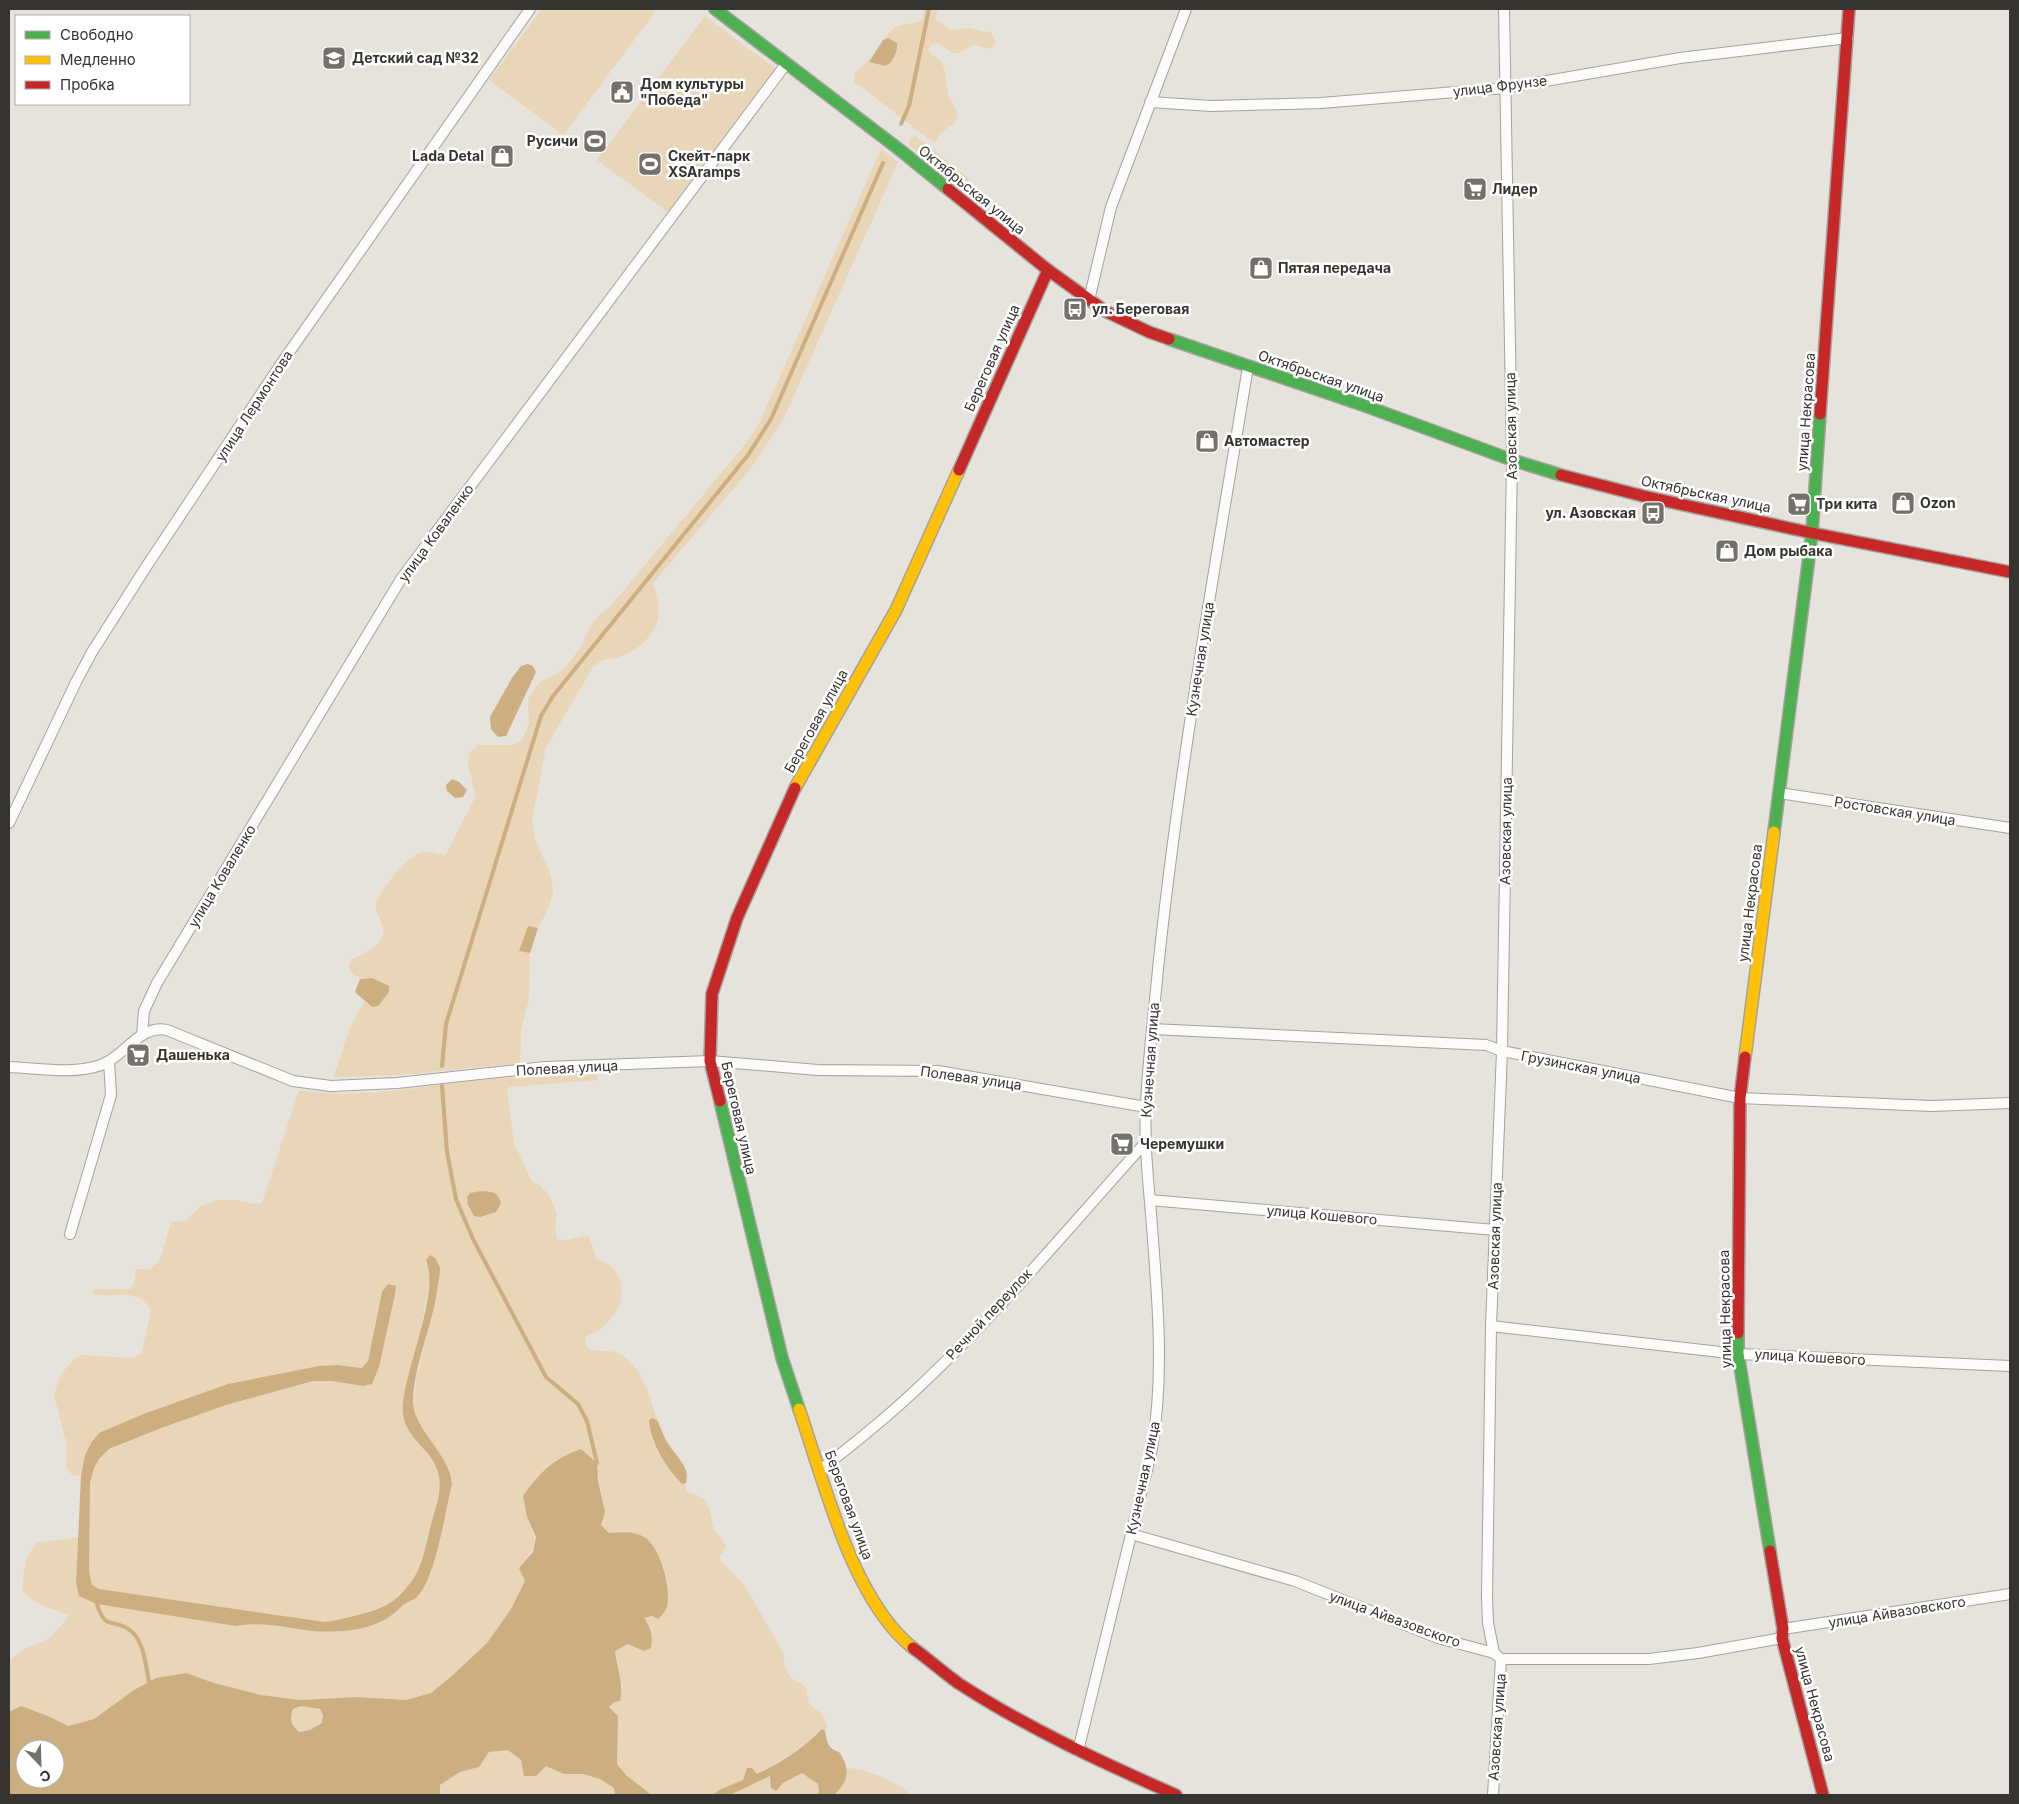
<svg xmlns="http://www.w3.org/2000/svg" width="2019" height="1804" viewBox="0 0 2019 1804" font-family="Inter,sans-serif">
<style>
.green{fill:#e9d5b8}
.water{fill:#ccae80;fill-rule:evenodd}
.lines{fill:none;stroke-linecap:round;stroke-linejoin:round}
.stream{stroke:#ccae80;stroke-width:4}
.street-casing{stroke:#a5a29e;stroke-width:12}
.fast-casing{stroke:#a5a29e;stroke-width:14}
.slow-casing{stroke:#a5a29e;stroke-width:14}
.jam-casing{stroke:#a5a29e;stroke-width:14}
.street{stroke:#fbfbfa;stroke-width:10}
.fast{stroke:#4caf50;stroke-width:11}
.slow{stroke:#ffc107;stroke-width:11}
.jam{stroke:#c62828;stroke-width:11}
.labels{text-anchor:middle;stroke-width:5;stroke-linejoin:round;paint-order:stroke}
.poi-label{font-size:14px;font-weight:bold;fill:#363430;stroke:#fff;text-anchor:start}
.street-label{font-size:14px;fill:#363430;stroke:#fff}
</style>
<rect width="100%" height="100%" fill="#e6e2dc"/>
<g class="green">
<polygon points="542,9 650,9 655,12 563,135 489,80"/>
<path d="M 924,9 L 938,9 L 935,21 L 942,23 L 950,30 L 970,28 L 981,31 L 991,32 L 996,42 L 993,47 L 987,49 L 975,45 L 970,46 L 959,53 L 952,53 L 938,43 L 931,45 L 928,50 C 931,55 938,57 942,63 C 947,74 946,87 949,98 C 952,105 961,112 956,120 C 951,129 942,127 935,143 C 907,124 882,101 854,82 L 855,73 L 870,59 L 869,61 C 875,65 883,67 889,64 L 888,38 L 883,40 C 901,17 901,30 923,20 Z"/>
<polygon points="705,16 777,70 669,213 597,160"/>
<polygon points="916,136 967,177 969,181 963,187 959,186 909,145 911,137"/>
<path d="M 881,149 L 898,162 L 783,420 L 751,468 L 664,570 L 653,584 C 655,593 659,602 659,611 C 659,631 639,650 621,656 C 607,662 608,655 593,667 L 546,747 L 532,821 L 535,839 L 551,876 L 553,892 L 549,907 L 538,928 L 528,926 L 519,951 L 530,953 L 529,998 L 521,1030 L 520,1063 L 400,1075 L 334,1077 L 349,1030 L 364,1002 L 372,1007 L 373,978 C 361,979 354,979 349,967 L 351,960 C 360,955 373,950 380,941 C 390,928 375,917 376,904 C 378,892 409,854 422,852 C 429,851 437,854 445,856 L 476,796 L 468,764 L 469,753 L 478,745 L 513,745 L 522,740 L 529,724 L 528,699 L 539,683 L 564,669 L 581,647 L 590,627 L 599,615 L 610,607 L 747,442 L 759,424 Z"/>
<path d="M 595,1074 L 598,1077 L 597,1080 L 509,1087 L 507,1089 L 514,1143 L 532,1182 L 540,1185 L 548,1194 L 554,1206 L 557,1215 L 555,1229 L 557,1239 L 562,1241 L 584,1236 L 589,1237 L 597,1260 C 622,1263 629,1297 613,1316 C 609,1321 602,1329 597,1332 C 593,1334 590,1334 586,1337 C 581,1357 609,1348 618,1353 C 642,1365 650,1397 657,1420 L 652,1418 C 645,1443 668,1465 682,1484 L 686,1483 L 686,1491 C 691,1495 696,1493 701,1497 C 712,1504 711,1520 714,1531 C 723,1539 731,1546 720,1555 L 720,1560 L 742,1583 L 750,1595 L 783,1652 L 785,1668 L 791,1678 L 799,1682 L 806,1688 L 809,1704 L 821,1713 L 827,1725 L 825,1731 L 822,1729 L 807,1744 L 757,1774 L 747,1768 L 743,1780 L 719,1790 L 713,1795 L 650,1795 L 648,1792 L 627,1776 L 617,1764 L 618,1716 L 609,1707 L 614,1702 L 623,1687 L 617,1666 L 615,1651 L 628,1644 L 644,1651 L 644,1618 L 652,1616 L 625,1531 L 609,1533 L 601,1525 C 607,1503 598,1486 597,1463 L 527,1517 C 538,1544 538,1546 519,1568 L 525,1581 L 511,1609 L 487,1643 L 454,1674 L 431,1693 L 406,1700 L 356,1697 L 300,1700 L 261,1695 L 214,1683 L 185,1673 L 156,1678 L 134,1690 L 94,1719 L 68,1726 L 48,1716 L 21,1706 L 9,1712 L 9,1661 L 23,1650 L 50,1638 L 69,1616 C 49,1605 36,1609 22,1589 L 26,1560 L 36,1543 L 78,1537 L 76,1583 L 236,1626 L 250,1623 L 311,1631 L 336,1632 L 360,1628 L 378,1624 L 395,1614 L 402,1605 L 417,1597 L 424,1587 L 435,1557 L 452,1484 L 447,1466 L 416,1418 L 413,1407 L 417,1375 L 435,1304 L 440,1267 L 426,1260 L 429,1268 L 430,1278 L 420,1334 L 404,1395 L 411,1435 L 421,1446 L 436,1467 L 439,1476 L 440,1486 L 437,1502 L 423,1553 L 417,1571 L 407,1587 L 391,1603 L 345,1620 L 325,1622 L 99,1589 L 92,1585 L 89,1572 L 90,1483 L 94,1468 L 99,1459 L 109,1450 L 164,1427 L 226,1405 L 313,1381 L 332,1381 L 363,1386 L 372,1384 L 382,1292 L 368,1361 L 362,1368 L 337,1365 L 319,1366 L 228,1384 L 146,1413 L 99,1434 L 91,1443 L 85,1455 L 81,1476 L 73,1475 L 66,1469 L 67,1445 L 54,1395 L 60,1376 L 72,1361 L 81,1355 L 134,1358 L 142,1352 L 151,1310 C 136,1284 114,1301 91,1293 L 96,1289 L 129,1289 L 134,1284 L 136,1269 L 150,1269 L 160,1260 L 171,1222 L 187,1220 L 201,1206 L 218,1200 L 235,1200 L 254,1204 L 262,1203 L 299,1090 C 357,1100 422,1086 481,1080 C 519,1076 556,1075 595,1074 Z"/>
<path d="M 301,1706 L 320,1709 L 323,1715 L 322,1723 L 310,1730 L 299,1732 C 291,1724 289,1720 293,1709 Z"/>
<polygon points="509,1750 521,1760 546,1766 564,1774 583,1774 601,1779 614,1788 615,1795 440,1795 440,1785 460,1772 479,1767 489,1752"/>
<path d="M 847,1768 C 868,1769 896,1781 911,1795 L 834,1795 L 847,1776 Z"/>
<polygon points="802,1773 818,1784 819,1791 817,1795 730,1795 770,1776 780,1788 783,1783"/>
</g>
<g class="water">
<path d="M 888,38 L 897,43 C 898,51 893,63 885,66 L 869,62 L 883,40 Z"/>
<polygon points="528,664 533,666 536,672 506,736 498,737 491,729 490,717 512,678 521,666"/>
<polygon points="452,779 459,782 467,790 463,797 455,798 447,791 446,785"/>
<polygon points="528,926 538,928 530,953 519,951"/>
<polygon points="372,978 389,986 389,992 378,1006 372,1007 355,992 360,979"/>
<path d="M 482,1191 C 493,1192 498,1192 501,1203 L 496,1212 L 480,1217 L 474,1216 L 468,1205 L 467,1197 L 470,1193 Z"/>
<path d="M 430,1255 L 435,1258 C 437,1261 439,1265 440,1268 C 440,1275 438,1284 437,1291 C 432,1327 415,1362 413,1399 C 411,1428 450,1453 452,1484 C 445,1512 436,1577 417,1597 C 413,1601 405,1602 401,1607 C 379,1631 342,1633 312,1631 C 286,1628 262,1621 236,1626 L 97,1604 L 79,1596 L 76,1583 L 81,1476 L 85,1455 L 91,1443 L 99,1433 L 146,1413 L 228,1384 L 319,1366 L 337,1365 L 362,1368 L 368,1361 L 382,1292 L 388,1284 L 396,1286 L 395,1294 L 379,1367 L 372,1384 L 363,1386 L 332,1381 L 313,1381 L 226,1405 L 164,1427 L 109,1449 L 99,1459 L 94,1468 L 90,1483 L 89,1572 L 92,1585 L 99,1589 L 325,1622 C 341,1620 378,1611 390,1603 C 400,1597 412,1582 417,1572 C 424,1557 427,1540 431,1524 C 435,1509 442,1492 439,1476 C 433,1446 400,1440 403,1404 C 406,1366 440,1293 426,1260 Z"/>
<path d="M 652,1418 L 657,1420 C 661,1428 664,1438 669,1445 C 676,1456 691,1468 686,1483 L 682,1484 C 665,1466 651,1444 649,1420 Z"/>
<path d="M 581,1449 L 597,1463 L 598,1480 L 605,1512 L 601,1525 L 609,1533 C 621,1532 634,1531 644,1537 C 660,1545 673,1593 666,1609 C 664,1613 661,1616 658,1619 L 652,1616 L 644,1618 C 651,1628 653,1636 651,1648 L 644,1651 L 628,1644 L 615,1651 C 617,1670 624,1682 620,1701 L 614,1702 L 609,1707 L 618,1716 L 617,1764 L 627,1776 L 648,1792 L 650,1795 L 615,1795 L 614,1788 L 600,1779 L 583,1774 L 564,1774 L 546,1766 L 536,1776 L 524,1776 L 521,1760 L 508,1750 L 489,1752 L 479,1767 L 460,1772 L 440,1785 L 440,1795 L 9,1795 L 9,1712 L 21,1706 L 48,1716 L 68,1726 L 94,1719 L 134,1690 L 156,1678 L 186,1673 L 214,1683 L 261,1695 L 300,1700 L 356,1697 L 406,1700 L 431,1693 L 454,1674 L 487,1643 L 511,1609 L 525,1581 L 519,1568 L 533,1552 L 536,1537 L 527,1517 L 523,1496 C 540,1472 553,1459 581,1449 ZM 301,1706 L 320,1709 L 323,1715 L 322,1723 L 310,1730 L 299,1732 C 291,1724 289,1720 293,1709 ZM 25,1749 L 55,1749 L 55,1779 L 25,1779 Z"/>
<path d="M 822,1729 L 825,1731 C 827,1742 828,1749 839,1752 C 851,1770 849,1780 834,1795 L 817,1795 L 819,1791 L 818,1784 L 802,1773 L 783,1783 L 776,1791 L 771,1788 L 770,1776 L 730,1795 L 713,1795 L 719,1790 L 743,1780 L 747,1768 L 752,1768 L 757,1774 C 781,1762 803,1749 822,1729 Z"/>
</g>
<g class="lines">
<g class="stream">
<polyline points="901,124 909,106 929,9"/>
<polyline points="442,1066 446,1024 541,716 553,696 748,455 771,419 883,163"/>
<polyline points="442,1086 447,1152 456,1199 473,1239 546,1377 578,1404 587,1421 597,1463"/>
<path d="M 97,1604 C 105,1632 114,1617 131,1631 C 144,1641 146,1667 149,1682"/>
</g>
<g class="street-casing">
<g id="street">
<polyline points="1150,102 1211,106 1321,103 1505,88 1680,58 1848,38"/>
<polyline points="1089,300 1111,207 1186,9"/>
<polyline points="1779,793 2010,828"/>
<polyline points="9,823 76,682 92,652 146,567 283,361 530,9"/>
<polyline points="1152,1029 1486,1045 1502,1051 1740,1098 1932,1106 2010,1103"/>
<polyline points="142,1035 144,1011 157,983 401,579 786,64"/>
<path d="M 9,1067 C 38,1068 73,1075 101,1065 C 125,1056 140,1024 167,1030 L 293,1081 L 331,1086 L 397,1083 L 545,1067 L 710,1061 L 818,1070 L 938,1071 L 1146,1107"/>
<polyline points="1150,1200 1495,1230"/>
<polyline points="70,1234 111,1095 109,1061"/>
<polyline points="1491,1326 1738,1354 2010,1366"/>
<path d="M 820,1470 C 855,1443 889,1416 921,1385 C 1001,1310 1072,1224 1145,1143"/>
<polyline points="1131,1534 1295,1581 1438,1638 1494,1653 1501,1659 1649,1659 1698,1653 1782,1638"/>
<polyline points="1783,1629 2010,1594"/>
<polyline points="1494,1653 1488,1623 1487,1597 1491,1326 1502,1051 1512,460 1504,9"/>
<path d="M 1078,1751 L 1152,1449 C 1165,1371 1157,1293 1151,1214 C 1148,1178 1144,1141 1146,1105 C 1148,1059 1154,1014 1158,969 C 1179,767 1215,567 1248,367"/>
<polyline points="1493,1795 1501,1659"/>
</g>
</g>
<g class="fast-casing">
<g id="fast">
<polyline points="715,9 900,150 948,189"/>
<polyline points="1169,339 1360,404 1512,460 1561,475"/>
<polyline points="1774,832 1812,533 1820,414"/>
<polyline points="720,1101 782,1358 799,1409"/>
<polyline points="1738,1333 1738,1354 1770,1551"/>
</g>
</g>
<g class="slow-casing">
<g id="slow">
<polyline points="795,788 896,610 959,470"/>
<polyline points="1745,1057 1774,832"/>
<path d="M 799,1409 C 824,1481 852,1600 913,1648"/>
</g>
</g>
<g class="jam-casing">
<g id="jam">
<polyline points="948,189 1048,270 1105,311 1149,332 1169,339"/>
<polyline points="1820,414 1849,9"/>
<polyline points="959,470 1048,270"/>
<polyline points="1561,475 1643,496 1812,533 2010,572"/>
<polyline points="720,1101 710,1061 712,994 737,918 795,788"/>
<polyline points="1738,1333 1740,1098 1745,1057"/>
<polyline points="1770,1551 1783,1629 1782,1638 1823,1795"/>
<path d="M 913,1648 C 928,1659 943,1672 958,1683 C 1027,1728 1101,1762 1176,1795"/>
</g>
</g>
<use href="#street" class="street"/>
<use href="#fast" class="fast"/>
<use href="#slow" class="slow"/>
<use href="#jam" class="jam"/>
</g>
<defs>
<g id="school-square" transform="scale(1.25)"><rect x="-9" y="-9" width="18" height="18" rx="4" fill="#74716c" stroke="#fff"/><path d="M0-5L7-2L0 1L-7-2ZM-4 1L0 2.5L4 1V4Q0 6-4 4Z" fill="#fff"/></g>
<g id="civic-square" transform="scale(1.25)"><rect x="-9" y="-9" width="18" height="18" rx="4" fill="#74716c" stroke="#fff"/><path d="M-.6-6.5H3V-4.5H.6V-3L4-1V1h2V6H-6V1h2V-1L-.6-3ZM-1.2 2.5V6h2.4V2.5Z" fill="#fff"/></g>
<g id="stadium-square" transform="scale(1.25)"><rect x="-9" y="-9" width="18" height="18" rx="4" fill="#74716c" stroke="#fff"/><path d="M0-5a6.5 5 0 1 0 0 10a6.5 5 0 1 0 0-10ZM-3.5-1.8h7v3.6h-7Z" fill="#fff"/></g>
<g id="shop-square" transform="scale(1.25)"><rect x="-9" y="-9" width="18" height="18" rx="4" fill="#74716c" stroke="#fff"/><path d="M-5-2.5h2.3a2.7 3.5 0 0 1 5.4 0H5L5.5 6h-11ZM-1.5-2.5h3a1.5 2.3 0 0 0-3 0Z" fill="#fff"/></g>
<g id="supermarket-square" transform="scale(1.25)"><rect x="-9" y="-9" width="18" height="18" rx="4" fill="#74716c" stroke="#fff"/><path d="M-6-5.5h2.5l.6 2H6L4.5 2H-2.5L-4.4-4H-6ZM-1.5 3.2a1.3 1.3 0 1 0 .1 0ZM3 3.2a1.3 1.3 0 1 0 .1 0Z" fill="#fff"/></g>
<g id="bus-square" transform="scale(1.25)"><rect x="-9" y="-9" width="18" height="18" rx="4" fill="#74716c" stroke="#fff"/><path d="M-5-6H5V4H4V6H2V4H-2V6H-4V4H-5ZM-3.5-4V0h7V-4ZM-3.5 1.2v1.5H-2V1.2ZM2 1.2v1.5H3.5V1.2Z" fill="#fff"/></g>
</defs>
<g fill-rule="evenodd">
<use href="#school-square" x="334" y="58"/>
<use href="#civic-square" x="622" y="92"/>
<use href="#stadium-square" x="595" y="141"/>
<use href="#shop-square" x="502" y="156"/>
<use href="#stadium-square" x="650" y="164"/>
<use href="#supermarket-square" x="1475" y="189"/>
<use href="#shop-square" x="1261" y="268"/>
<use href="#bus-square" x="1075" y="309"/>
<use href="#shop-square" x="1207" y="441"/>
<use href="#shop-square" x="1903" y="503"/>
<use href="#supermarket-square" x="1799" y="504"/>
<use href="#bus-square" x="1653" y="513"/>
<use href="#shop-square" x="1727" y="551"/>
<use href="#supermarket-square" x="138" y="1055"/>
<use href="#supermarket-square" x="1122" y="1144"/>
</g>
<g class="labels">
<g class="poi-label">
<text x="352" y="63">Детский сад №32</text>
<text x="640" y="89">Дом культуры<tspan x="640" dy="16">"Победа"</tspan></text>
<text x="578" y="146" text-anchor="end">Русичи</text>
<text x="484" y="161" text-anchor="end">Lada Detal</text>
<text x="668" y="161">Скейт-парк<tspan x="668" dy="16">XSAramps</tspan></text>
<text x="1492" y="194">Лидер</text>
<text x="1278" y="273">Пятая передача</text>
<text x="1092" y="314">ул. Береговая</text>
<text x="1224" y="446">Автомастер</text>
<text x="1920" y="508">Ozon</text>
<text x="1816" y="509">Три кита</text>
<text x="1636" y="518" text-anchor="end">ул. Азовская</text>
<text x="1744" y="556">Дом рыбака</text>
<text x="156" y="1060">Дашенька</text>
<text x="1140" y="1149">Черемушки</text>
</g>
<g class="street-label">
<text transform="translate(1500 86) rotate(-7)" y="5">улица Фрунзе</text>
<text transform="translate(972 190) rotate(39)" y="5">Октябрьская улица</text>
<text transform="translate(992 358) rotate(-66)" y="5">Береговая улица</text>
<text transform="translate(1321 376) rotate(19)" y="5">Октябрьская улица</text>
<text transform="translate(254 406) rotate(-57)" y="5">улица Лермонтова</text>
<text transform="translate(1806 412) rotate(-86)" y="5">улица Некрасова</text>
<text transform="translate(1511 426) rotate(-91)" y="5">Азовская улица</text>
<text transform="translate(1706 494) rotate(12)" y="5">Октябрьская улица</text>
<text transform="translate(436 533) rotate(-54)" y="5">улица Коваленко</text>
<text transform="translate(1200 659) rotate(-81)" y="5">Кузнечная улица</text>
<text transform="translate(816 721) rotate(-61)" y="5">Береговая улица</text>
<text transform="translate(1895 811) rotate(9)" y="5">Ростовская улица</text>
<text transform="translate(1506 831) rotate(-89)" y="5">Азовская улица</text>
<text transform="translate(222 876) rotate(-59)" y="5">улица Коваленко</text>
<text transform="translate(1750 903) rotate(-83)" y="5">улица Некрасова</text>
<text transform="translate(1150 1060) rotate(-86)" y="5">Кузнечная улица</text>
<text transform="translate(1581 1067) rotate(11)" y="5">Грузинская улица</text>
<text transform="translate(567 1068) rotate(-3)" y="5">Полевая улица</text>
<text transform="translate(971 1078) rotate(8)" y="5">Полевая улица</text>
<text transform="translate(739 1118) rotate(77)" y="5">Береговая улица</text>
<text transform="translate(1322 1215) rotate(5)" y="5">улица Кошевого</text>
<text transform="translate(1495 1236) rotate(-88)" y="5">Азовская улица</text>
<text transform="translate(1725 1309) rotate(-91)" y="5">улица Некрасова</text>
<text transform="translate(989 1314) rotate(-47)" y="5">Речной переулок</text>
<text transform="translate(1810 1357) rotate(3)" y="5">улица Кошевого</text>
<text transform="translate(1143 1478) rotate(-78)" y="5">Кузнечная улица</text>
<text transform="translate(849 1505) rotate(70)" y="5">Береговая улица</text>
<text transform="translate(1897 1612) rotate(-9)" y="5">улица Айвазовского</text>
<text transform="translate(1395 1619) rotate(20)" y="5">улица Айвазовского</text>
<text transform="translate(1815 1704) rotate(75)" y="5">улица Некрасова</text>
<text transform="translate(1497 1727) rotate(-86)" y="5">Азовская улица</text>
</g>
</g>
<rect width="2019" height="1804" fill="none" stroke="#363430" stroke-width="20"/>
<rect x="15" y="15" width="175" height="90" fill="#ffffff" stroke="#afaeac"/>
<rect x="25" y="31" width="25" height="8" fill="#4caf50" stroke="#afaeac"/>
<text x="60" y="40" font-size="15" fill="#363430">Свободно</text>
<rect x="25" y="56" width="25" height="8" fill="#ffc107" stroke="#afaeac"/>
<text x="60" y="65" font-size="15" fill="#363430">Медленно</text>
<rect x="25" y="81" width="25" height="8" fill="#c62828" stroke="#afaeac"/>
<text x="60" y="90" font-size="15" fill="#363430">Пробка</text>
<g transform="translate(40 1764) rotate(157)"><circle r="24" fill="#ffffff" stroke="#afaeac"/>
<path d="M0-4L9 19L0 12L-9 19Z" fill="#74716c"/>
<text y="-8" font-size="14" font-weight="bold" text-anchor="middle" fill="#363430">С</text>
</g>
</svg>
